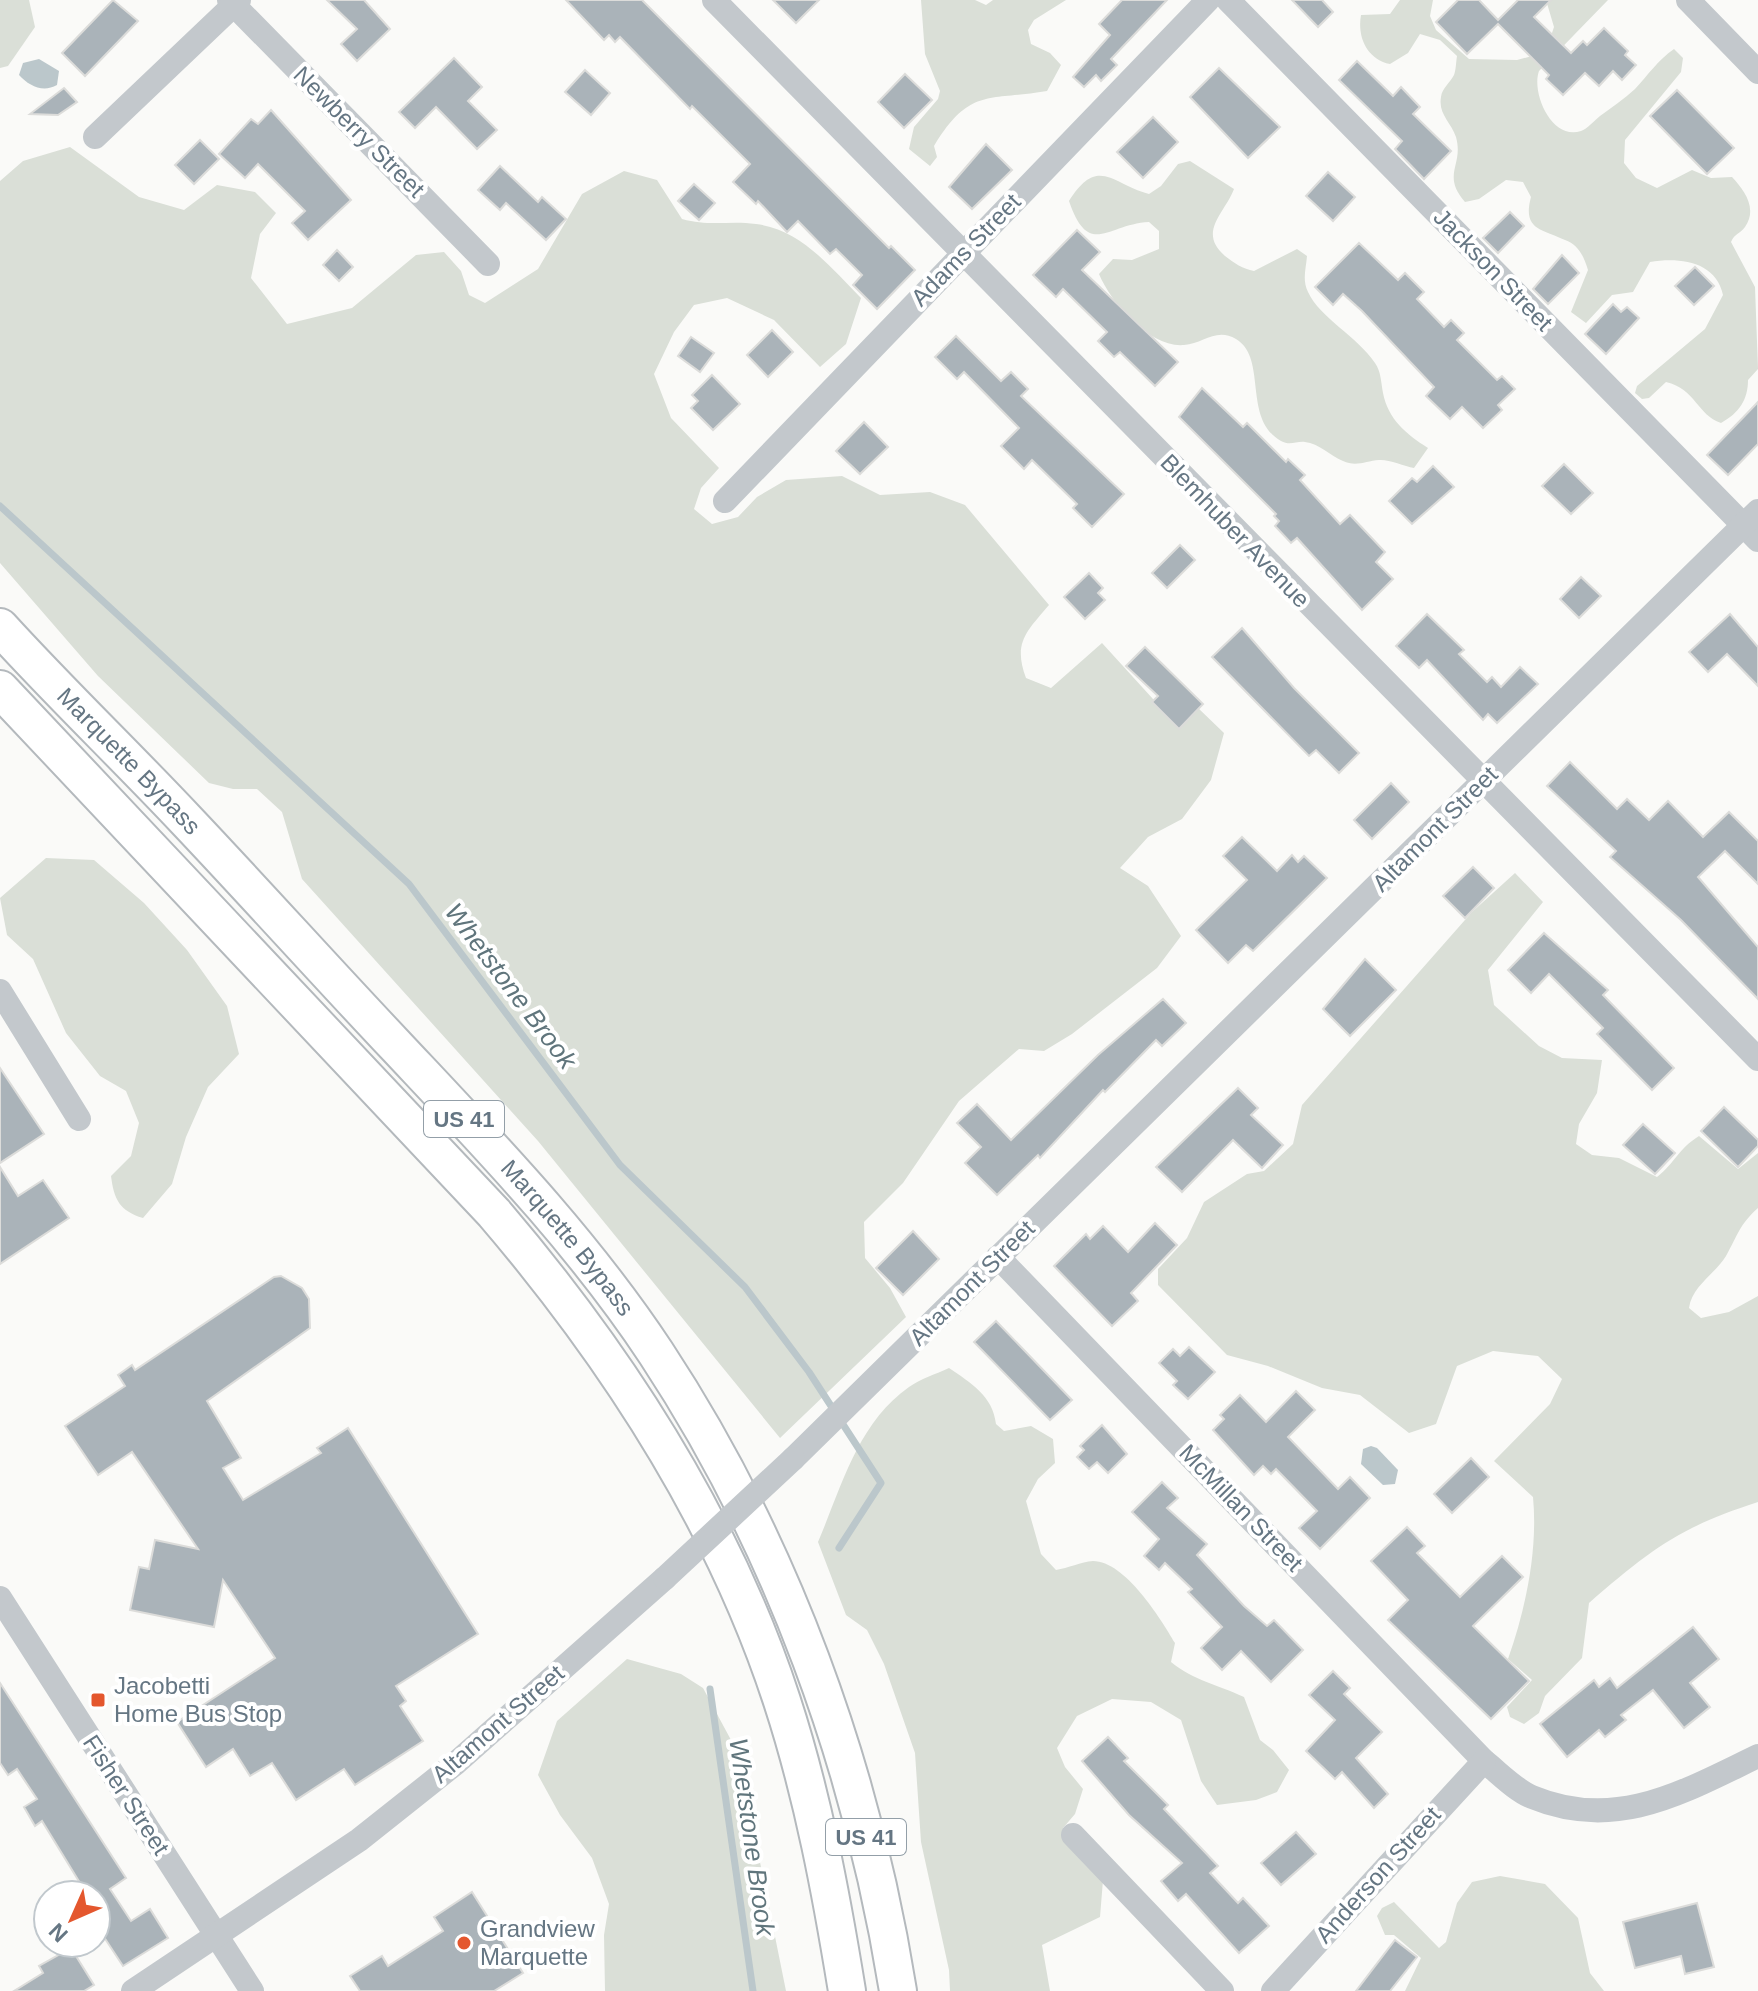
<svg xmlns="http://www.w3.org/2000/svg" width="1758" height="1991" viewBox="0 0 1758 1991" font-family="Helvetica,sans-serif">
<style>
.green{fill:#dadfd7}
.water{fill:#bbc7cb}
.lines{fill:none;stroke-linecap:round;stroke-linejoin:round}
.stream{stroke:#bbc7cb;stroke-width:7}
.building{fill:#aab3b9;stroke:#dcdcda;stroke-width:2}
.highway-casing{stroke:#b4b9bd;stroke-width:40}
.minor{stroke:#c3c8cc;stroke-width:24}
.highway{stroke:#fff;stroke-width:36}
.minor-bridge{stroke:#c3c8cc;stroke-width:24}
.poi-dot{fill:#e4572e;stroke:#fff;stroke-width:3}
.labels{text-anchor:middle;stroke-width:8;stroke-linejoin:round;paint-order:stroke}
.shield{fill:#fff;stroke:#939fa8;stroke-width:2}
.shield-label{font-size:22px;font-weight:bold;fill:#657683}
.street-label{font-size:24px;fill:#657683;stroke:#fff}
.poi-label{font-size:24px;fill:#657683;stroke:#fff;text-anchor:start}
.water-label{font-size:26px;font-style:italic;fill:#60757c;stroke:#fff}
</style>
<rect width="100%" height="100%" fill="#fafaf8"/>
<g class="green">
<polygon points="0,0 29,0 35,27 8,66 0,68"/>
<path d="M 921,0 L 975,0 L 986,5 L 993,0 L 1066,0 L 1034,20 L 1028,30 L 1031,44 L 1050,53 L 1061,65 L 1047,91 C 988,101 970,87 934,146 L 937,157 L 930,166 L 909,149 L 914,127 L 938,99 L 940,91 L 925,54 Z"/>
<path d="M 1400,0 L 1433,0 L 1430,16 L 1436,30 L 1469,59 L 1517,60 L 1532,56 L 1551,36 L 1554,27 L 1546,0 L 1608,0 L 1539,71 C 1531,93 1552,141 1581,131 C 1587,129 1595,120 1600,116 C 1612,107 1624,99 1635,89 C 1648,75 1658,60 1674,49 L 1683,58 L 1681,72 L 1625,140 L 1624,163 L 1636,178 L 1657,188 L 1692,170 L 1711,178 L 1732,177 C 1744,190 1758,208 1745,227 C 1740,234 1735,233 1731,242 L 1755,287 L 1758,369 L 1748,380 C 1748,400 1739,413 1721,423 C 1697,415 1696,389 1666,382 L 1649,398 L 1642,399 L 1635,393 L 1637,386 L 1705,329 L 1723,295 C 1716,261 1679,257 1650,262 L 1633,292 L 1612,295 L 1586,323 L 1571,312 L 1588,270 C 1584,257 1579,245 1565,240 C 1542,229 1522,230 1531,197 L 1523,182 L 1506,180 L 1479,199 L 1465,202 C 1441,174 1464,166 1456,137 C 1451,122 1438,114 1441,97 C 1442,88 1450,83 1454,75 C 1456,70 1456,62 1457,56 L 1440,40 L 1420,34 L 1408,53 L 1390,64 C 1367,59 1357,37 1361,15 L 1390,14 Z"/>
<path d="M 70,147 L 139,197 L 184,210 L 217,185 L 255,192 L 276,213 L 260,234 L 251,278 L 287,324 L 352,308 L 416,255 L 444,252 L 461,271 L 469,295 L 485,303 L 538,269 L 582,194 L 624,171 L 657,180 L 682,219 C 712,227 729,220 756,224 C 801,229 831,268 861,298 L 846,344 L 820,367 L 774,320 L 727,298 L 694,305 L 674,332 L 654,374 L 671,418 L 719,468 L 701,488 L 694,509 L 712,524 L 738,517 L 757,497 L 786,480 L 842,476 L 880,495 L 930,492 L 965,505 L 1049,605 C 1026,632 1013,643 1026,678 L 1051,688 L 1102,643 L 1163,710 L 1197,707 L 1224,733 L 1211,780 L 1182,819 L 1148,837 L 1120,868 L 1148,886 L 1181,936 L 1157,968 L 1072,1034 L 1044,1051 L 1019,1049 L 959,1101 L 903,1183 L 864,1222 L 865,1258 L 890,1288 L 906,1317 L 780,1438 L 538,1141 L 302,879 L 282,812 L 257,789 L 233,789 L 209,783 L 98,676 L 0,563 L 0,181 L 23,161 Z"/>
<path d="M 1190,161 L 1234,189 C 1225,213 1197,232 1225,256 C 1234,263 1243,269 1254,271 L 1297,249 L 1307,256 C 1306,269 1302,280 1308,292 C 1320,318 1357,336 1375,363 C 1381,371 1381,383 1383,393 C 1388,419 1406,434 1428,448 L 1414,468 C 1404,466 1388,459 1379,460 C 1366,461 1356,467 1343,461 C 1330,456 1319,443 1305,442 C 1296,441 1290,446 1281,441 C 1242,419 1268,358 1236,339 C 1216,327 1203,344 1184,345 C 1150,348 1111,303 1099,274 L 1113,259 L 1132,260 L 1159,249 L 1159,231 L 1149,222 C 1107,224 1089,259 1069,201 C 1098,155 1112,184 1149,194 L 1161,186 L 1178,164 Z"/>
<path d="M 46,858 L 94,860 L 144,903 L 187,950 L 227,1006 L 239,1054 L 208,1087 L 186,1137 L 172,1184 L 143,1218 C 120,1211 114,1200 111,1176 L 131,1156 L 139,1123 L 126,1091 L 100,1076 L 66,1033 L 33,959 L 7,935 L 0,898 Z"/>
<path d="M 1515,873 L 1543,902 L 1488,970 L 1494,1005 L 1539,1046 L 1562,1058 L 1602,1060 L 1597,1093 L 1579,1124 L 1576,1144 L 1592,1155 L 1619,1158 L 1657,1177 C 1676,1162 1678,1149 1699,1136 L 1738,1169 L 1758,1153 L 1758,1208 C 1739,1225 1738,1235 1726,1256 C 1715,1274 1692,1286 1689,1308 L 1701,1318 L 1729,1312 L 1758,1296 L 1758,1502 C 1680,1527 1650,1550 1589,1603 L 1582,1658 L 1545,1696 L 1539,1713 L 1524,1724 L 1510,1717 L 1507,1707 L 1532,1680 L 1508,1659 C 1526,1608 1538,1550 1533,1497 L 1494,1461 L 1550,1404 L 1562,1379 L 1538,1356 L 1493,1351 L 1457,1366 L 1436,1424 L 1409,1433 L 1360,1395 L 1322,1388 L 1268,1366 L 1227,1355 L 1158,1285 L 1158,1269 L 1187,1238 L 1204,1202 L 1247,1174 L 1264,1171 L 1293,1144 L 1302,1105 L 1472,912 Z"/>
<path d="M 949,1368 C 971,1383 993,1396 996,1424 L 1004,1431 L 1031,1426 L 1053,1439 L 1055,1463 L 1038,1479 L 1026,1501 L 1041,1554 L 1056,1570 C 1068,1568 1081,1562 1093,1561 C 1125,1561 1161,1619 1175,1643 L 1171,1662 C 1195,1681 1216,1684 1244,1697 L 1260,1740 L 1273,1750 L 1289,1770 L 1277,1792 L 1256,1800 L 1217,1805 L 1201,1781 L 1181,1720 L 1151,1702 L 1112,1699 L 1077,1716 L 1057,1748 L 1065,1767 L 1083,1789 L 1075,1814 L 1063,1828 L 1103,1880 L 1100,1917 L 1042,1945 L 1050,1991 L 950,1991 L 949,1970 L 921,1842 L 915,1753 L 884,1664 L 867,1630 L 846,1615 L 818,1542 C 842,1486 857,1424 909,1387 C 920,1379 936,1374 949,1368 Z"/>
<polygon points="627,1659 681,1674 703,1688 738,1753 786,1991 605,1991 604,1935 609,1904 592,1858 560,1815 538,1775 557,1721"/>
<polygon points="1500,1876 1545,1884 1578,1918 1590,1973 1604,1991 1405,1991 1421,1958 1394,1935 1385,1935 1377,1916 1382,1908 1394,1902 1439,1948 1446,1942 1457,1903 1472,1882"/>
</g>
<g class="water">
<path d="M 39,59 L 59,71 L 57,85 C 43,93 29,86 19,75 L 23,63 Z"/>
<polygon points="1371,1446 1377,1448 1398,1470 1395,1484 1383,1485 1361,1464 1363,1449"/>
</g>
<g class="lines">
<g class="stream">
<polyline points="0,506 409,884 620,1165 745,1287 809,1372 881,1483 839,1548"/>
<polyline points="710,1689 753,1991"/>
</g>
</g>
<g class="building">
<polygon points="113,0 138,21 85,76 62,53"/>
<polygon points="327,0 364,0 390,29 357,61 341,44 357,29"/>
<polygon points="566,0 642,0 889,248 891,246 915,270 877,309 853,285 862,275 836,249 830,254 798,221 787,232 758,201 756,204 733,182 750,164 692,106 690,109 620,37 615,42 609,35 604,40"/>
<polygon points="773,0 819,0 796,23"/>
<polygon points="1122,0 1167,0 1111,59 1117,65 1101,81 1096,75 1084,87 1073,77 1110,35 1099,24"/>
<polygon points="1292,0 1322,0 1333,12 1318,27"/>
<polygon points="1458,0 1479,0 1498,20 1518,0 1551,0 1534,17 1571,53 1583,41 1587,45 1604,28 1628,51 1625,55 1636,65 1622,80 1613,71 1599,86 1585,73 1563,95 1546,79 1549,75 1498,24 1467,54 1436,22"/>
<polygon points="454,58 482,87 468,101 497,130 477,149 436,107 415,128 399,112"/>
<polygon points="1357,61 1393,96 1401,87 1420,107 1413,114 1451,151 1424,179 1395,149 1402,141 1339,80"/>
<polygon points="1219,68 1280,127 1248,158 1190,97"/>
<polygon points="585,70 610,93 591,115 565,92"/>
<polygon points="905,74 932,100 904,128 878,102"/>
<polygon points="64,88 77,102 58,115 30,114"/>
<polygon points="1677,90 1734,148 1707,174 1650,116"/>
<polygon points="271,110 351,200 308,240 292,223 305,211 258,164 245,178 219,154 251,119 258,124"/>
<polygon points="1153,117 1178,142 1143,178 1117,152"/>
<polygon points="200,140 219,159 194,184 175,165"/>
<polygon points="986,144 1012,170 972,209 949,187"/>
<polygon points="500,166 538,202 542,197 566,219 546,240 506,203 500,210 478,190"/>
<polygon points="1328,172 1355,197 1333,221 1306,196"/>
<polygon points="694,184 715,203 699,220 678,201"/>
<polygon points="1510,212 1524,226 1498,253 1483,238"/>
<polygon points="1077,230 1100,252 1082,270 1178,362 1155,386 1120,352 1114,357 1098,341 1107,332 1063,289 1056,297 1033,275"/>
<polygon points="1359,243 1398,280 1405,273 1424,292 1417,299 1444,327 1451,320 1464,333 1457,340 1497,380 1502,376 1515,389 1498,405 1502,410 1483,428 1462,407 1450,419 1426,396 1434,387 1362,311 1343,294 1333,305 1315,287"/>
<polygon points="337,250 353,267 339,281 323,265"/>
<polygon points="1562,255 1579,273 1548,304 1533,289"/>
<polygon points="1695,267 1714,286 1694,305 1675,286"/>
<polygon points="1613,304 1621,312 1627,307 1639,318 1606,354 1585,334"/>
<polygon points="772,330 793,352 768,377 747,355"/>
<polygon points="956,336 1001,381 1011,372 1028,389 1021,396 1124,494 1092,527 1073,508 1077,504 1032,460 1024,469 1001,446 1019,428 964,372 957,379 935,357"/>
<polygon points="691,337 714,353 700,372 678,356"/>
<polygon points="712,375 740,404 713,430 691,408 698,401 692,395"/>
<polygon points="1202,388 1243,427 1247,423 1286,462 1288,459 1305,475 1300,480 1340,524 1350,515 1385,552 1376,562 1393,579 1362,610 1297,538 1291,543 1275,526 1279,521 1274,516 1276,514 1179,417"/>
<polygon points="1758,402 1758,444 1728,475 1707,455"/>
<polygon points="864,422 888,447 860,474 836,451"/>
<polygon points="1564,464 1593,493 1571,514 1542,486"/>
<polygon points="1433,466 1454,487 1412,524 1389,501 1412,478 1417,482"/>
<polygon points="1180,545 1195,560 1167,588 1152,573"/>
<polygon points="1089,573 1103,588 1098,593 1105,600 1085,619 1064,597"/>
<polygon points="1581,577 1601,596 1579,618 1560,599"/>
<polygon points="1427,614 1464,650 1459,654 1487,682 1492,677 1501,687 1520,667 1538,684 1497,723 1488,714 1483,720 1427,660 1419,668 1396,646"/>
<polygon points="1730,614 1758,647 1758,686 1727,654 1708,672 1689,652"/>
<polygon points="1242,628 1294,688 1359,753 1339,773 1316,750 1309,756 1212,657"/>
<polygon points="1145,647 1203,704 1179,729 1152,702 1158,696 1126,666"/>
<polygon points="1570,762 1617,809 1627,799 1649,820 1668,801 1703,837 1729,812 1758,841 1758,884 1725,851 1698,877 1758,947 1758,999 1681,920 1610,857 1616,851 1547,786"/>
<polygon points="1391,783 1409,802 1372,839 1354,820"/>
<polygon points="1242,837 1277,871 1292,855 1298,862 1304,856 1327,878 1253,951 1246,945 1228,963 1196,930 1247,880 1223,856"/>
<polygon points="1473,867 1494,888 1465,918 1443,896"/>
<polygon points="1544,933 1608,990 1603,995 1674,1068 1652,1090 1597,1034 1603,1028 1549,974 1531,993 1508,970"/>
<polygon points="1365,959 1396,990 1350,1036 1323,1009"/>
<polygon points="1163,999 1186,1023 1162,1046 1156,1040 1105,1092 1103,1090 1040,1158 1038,1155 997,1195 965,1163 981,1147 957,1123 977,1104 1011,1140 1098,1055"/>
<polygon points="0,1068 44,1134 0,1163"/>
<polygon points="1238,1088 1258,1108 1251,1115 1283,1145 1262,1168 1233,1140 1182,1192 1156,1167"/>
<polygon points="1724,1107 1758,1140 1758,1146 1738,1167 1701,1131"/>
<polygon points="1643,1124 1675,1153 1655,1174 1623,1145"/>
<polygon points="0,1167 18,1196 43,1180 69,1218 0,1264"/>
<polygon points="1155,1223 1177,1245 1131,1293 1138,1301 1112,1326 1054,1266 1086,1234 1090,1239 1103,1226 1128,1252"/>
<polygon points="913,1231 939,1259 903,1295 876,1268"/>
<polygon points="281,1276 302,1288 309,1299 310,1328 207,1401 241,1458 223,1468 243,1500 321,1453 317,1448 348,1428 478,1634 396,1686 406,1701 400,1706 423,1741 355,1785 344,1769 296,1800 272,1763 250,1776 233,1749 206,1767 177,1722 275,1658 223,1580 214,1627 130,1610 139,1567 149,1569 155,1540 198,1549 132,1452 98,1475 65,1426 125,1386 118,1375 132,1365 135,1370 274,1277"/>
<polygon points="996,1321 1072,1400 1050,1420 974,1342"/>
<polygon points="1189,1347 1215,1372 1188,1399 1173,1385 1177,1381 1159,1363 1173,1349 1180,1356"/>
<polygon points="1296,1391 1315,1410 1288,1437 1338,1489 1350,1477 1370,1498 1320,1549 1299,1528 1317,1511 1276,1469 1271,1474 1263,1466 1254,1475 1213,1430 1224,1419 1220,1415 1240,1395 1266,1422"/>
<polygon points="1102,1425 1127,1454 1108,1473 1097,1462 1089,1469 1077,1457 1084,1450 1080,1446"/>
<polygon points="1471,1458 1489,1477 1452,1513 1434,1494"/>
<polygon points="1162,1482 1178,1498 1167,1508 1207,1544 1197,1555 1244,1606 1267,1626 1274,1620 1303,1650 1271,1682 1241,1651 1222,1670 1201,1648 1222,1627 1188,1592 1192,1589 1165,1563 1159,1570 1144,1556 1159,1539 1132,1512"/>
<polygon points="1407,1527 1425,1546 1417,1553 1460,1597 1502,1556 1523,1577 1473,1626 1529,1681 1491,1719 1388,1620 1408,1600 1371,1561"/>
<polygon points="1693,1627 1719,1659 1690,1683 1710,1707 1684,1728 1653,1690 1621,1715 1626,1720 1605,1737 1599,1730 1567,1757 1540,1724 1594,1680 1599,1687 1610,1678 1617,1688"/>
<polygon points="1333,1671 1350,1688 1344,1694 1382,1732 1356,1758 1388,1794 1374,1808 1342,1772 1335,1779 1306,1751 1335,1720 1309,1695"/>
<polygon points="0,1683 126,1878 110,1889 131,1921 150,1909 168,1938 123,1966 96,1925 96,1895 63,1895 80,1883 42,1821 35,1826 24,1807 37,1799 17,1769 8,1775 0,1763"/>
<polygon points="1108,1737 1128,1758 1124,1761 1168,1805 1164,1809 1218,1866 1210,1873 1238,1903 1243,1898 1269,1926 1239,1953 1186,1894 1178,1901 1161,1881 1182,1863 1129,1815 1082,1761"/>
<polygon points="1296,1832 1316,1854 1281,1885 1261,1863"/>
<polygon points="472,1892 523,1973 494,1991 360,1991 350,1976 382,1956 388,1966 443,1931 434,1917"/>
<polygon points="1697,1903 1714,1967 1685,1974 1681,1956 1635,1968 1623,1922"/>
<polygon points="1395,1940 1417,1957 1390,1991 1356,1991"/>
<polygon points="71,1948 94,1985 84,1991 14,1991 43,1973 39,1966"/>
</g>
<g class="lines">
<g class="highway-casing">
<g id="highway">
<path id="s1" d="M 0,627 C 60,693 125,755 186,820 C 257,895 326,972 397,1047 C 489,1145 582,1241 656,1353 C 782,1544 862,1766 898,1991"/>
<path d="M 0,689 L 494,1213 C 617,1357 723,1520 782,1701 C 813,1796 831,1893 847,1991"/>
</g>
</g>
<g class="minor">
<polyline points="229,0 488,264"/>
<polyline points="714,0 1758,1059"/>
<polyline points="1228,0 1758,540"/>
<polyline points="1688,0 1758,72"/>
<polyline points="95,137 239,0"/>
<polyline points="725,501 1208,0"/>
<polyline points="0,991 79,1119"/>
<path d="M 998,1257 L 1484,1761 C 1498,1772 1515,1790 1532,1797 C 1616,1832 1683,1792 1758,1756"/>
<polyline points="793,1459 1758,511"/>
<polyline points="0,1598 252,1991"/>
<polyline points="1073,1835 1222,1991"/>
<polyline points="133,1991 359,1840 456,1763 665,1578"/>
<polyline points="1273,1991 1484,1761"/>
</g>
<use href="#highway" class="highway"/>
<polyline class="minor-bridge" points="665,1578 793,1459"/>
</g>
<g class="poi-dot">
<rect x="90" y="1692" width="16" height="16" rx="4"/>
<circle cx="464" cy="1943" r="8"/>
</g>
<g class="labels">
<g class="shield">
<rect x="424" y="1101" width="80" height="36" rx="6"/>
<rect x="826" y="1819" width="80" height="36" rx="6"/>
</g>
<g class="shield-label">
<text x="464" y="1127">US 41</text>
<text x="866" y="1845">US 41</text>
</g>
<g class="street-label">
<text transform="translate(359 132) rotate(45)" y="8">Newberry Street</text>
<text transform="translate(966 250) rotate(-46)" y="8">Adams Street</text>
<text transform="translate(1493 270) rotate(46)" y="8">Jackson Street</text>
<text transform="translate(1235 531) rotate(46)" y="8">Blemhuber Avenue</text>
<text dy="8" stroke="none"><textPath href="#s1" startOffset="186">Marquette Bypass</textPath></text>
<text transform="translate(1435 829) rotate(-45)" y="8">Altamont Street</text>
<text dy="8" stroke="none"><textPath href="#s1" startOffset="834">Marquette Bypass</textPath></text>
<text transform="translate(972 1283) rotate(-45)" y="8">Altamont Street</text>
<text transform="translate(1241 1508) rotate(46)" y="8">McMillan Street</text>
<text transform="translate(498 1724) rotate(-41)" y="8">Altamont Street</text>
<text transform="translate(126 1795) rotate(57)" y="8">Fisher Street</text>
<text transform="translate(1378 1875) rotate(-48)" y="8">Anderson Street</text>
</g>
<g class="poi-label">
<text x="114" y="1694">Jacobetti<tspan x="114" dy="28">Home Bus Stop</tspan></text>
<text x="480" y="1937">Grandview<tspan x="480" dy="28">Marquette</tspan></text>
</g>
<g class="water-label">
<text transform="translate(511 986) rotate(53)" y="9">Whetstone Brook</text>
<text transform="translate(752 1837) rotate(82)" y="9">Whetstone Brook</text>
</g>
</g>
<g transform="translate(72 1919) rotate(225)"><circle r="38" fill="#ffffff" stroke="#c1c8cd" stroke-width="2"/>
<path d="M0-6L14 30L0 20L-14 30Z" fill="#e4572e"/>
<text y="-12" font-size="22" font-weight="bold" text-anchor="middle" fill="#657683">N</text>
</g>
</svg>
